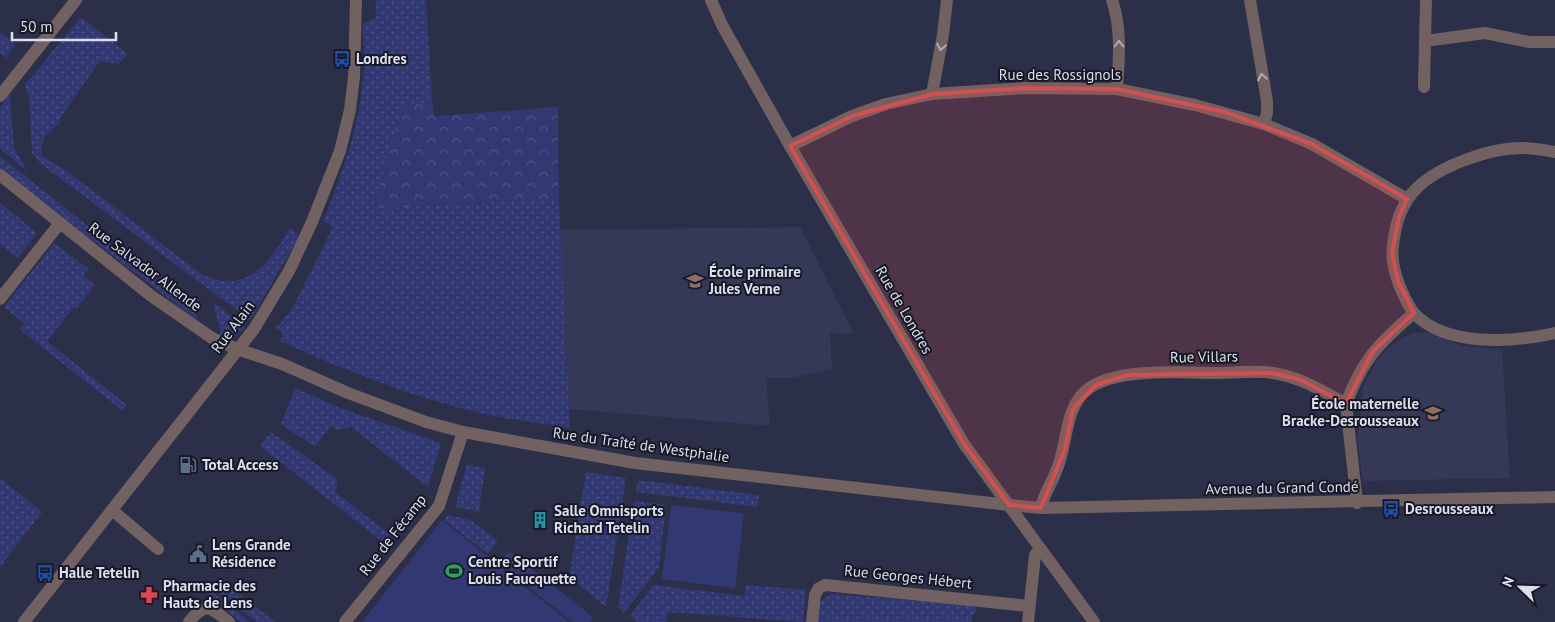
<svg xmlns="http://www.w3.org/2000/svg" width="1555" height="622" viewBox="0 0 1555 622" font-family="'PT Sans',sans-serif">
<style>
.built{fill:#343958}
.green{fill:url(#green-dots)}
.forest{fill:url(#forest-crowns)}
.pitch{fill:#323872}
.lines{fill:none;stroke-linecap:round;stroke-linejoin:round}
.minor{stroke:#716160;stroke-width:12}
.tertiary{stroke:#716160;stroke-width:12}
.oneway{stroke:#b1adb6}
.marked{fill:#d74d50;fill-opacity:0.2;stroke:#d74d50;stroke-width:4;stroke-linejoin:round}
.labels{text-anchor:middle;stroke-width:4;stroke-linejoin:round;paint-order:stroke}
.poi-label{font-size:15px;font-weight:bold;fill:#dbdfef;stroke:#161823;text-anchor:start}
.street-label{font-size:15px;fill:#dbdfef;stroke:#161823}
</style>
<defs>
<pattern id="green-dots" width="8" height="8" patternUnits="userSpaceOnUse" patternTransform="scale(1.25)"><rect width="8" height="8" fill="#323872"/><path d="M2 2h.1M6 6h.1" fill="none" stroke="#4f5486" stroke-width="1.8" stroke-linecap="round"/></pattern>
<pattern id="forest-crowns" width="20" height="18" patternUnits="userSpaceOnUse" patternTransform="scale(1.25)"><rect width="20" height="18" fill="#323872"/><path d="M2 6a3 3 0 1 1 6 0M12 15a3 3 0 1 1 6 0" fill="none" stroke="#4f5486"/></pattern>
</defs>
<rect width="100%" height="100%" fill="#2b2f48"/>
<g class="built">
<polygon points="800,227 854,334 830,333 832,369 791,378 766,378 770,426 569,409 559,230"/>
<polygon points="1413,333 1429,333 1463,346 1502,350 1510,478 1363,481 1357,438 1363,387 1380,356 1398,340"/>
</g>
<g class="green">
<path d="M 376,0 L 426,0 L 432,102 L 403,106 L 373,209 L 559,198 L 570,428 C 541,423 512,420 484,414 C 414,398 345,370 280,341 L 283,333 L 276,328 L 292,309 L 333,227 L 323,221 C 342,176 358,130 363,81 C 365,63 363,43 363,24 L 376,18 Z"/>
<path d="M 81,17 L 128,54 L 119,64 L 100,61 L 60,118 L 60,124 C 47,131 39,141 42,156 L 71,174 L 201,274 C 247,296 269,264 290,227 L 297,234 L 297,241 L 250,320 L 41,164 L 32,153 L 29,97 L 25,85 Z"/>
<polygon points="0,32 16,45 6,58 0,53"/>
<polygon points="10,94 14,148 28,172 0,149 0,107"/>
<path d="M 0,156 L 170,291 C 187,299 195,299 197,320 L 0,170 Z"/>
<polygon points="0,203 37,233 18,258 0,244"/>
<polygon points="54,243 89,269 84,276 95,285 76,309 74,307 47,341 127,405 123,411 19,329 24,323 4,307"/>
<path d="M 213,302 L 246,328 C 237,335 233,338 221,336 Z"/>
<polygon points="295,388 340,408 441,443 428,487 351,427 337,430 331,426 315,447 281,424"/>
<polygon points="271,432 337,479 336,493 390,534 383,542 260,446"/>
<polygon points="467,465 485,468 479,512 455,507"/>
<polygon points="586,472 626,478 606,607 569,577"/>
<polygon points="0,478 42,512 0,567"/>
<polygon points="638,480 759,495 757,507 636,492"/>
<polygon points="634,501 666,505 659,567 624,613 618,607"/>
<polygon points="448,515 471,520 498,541 488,554 444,520"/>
<polygon points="509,551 517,558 507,570 499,562"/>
<polygon points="220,579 275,622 257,622 213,588"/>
<polygon points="653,585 744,596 746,585 806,590 803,622 668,612 666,622 637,622 630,616"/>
<polygon points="211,591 250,622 241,622 207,596"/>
<polygon points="831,594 975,605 977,611 972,615 972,622 817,622 819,603"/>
</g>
<polygon class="forest" points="432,102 435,116 558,107 559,198 373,209 403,105"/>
<g class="pitch">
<polygon points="671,505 744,513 735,588 662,579"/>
<polygon points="442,520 569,622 362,622"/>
<polygon points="518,558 593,617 589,622 573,622 508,571"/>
</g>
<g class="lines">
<g class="minor">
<path d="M 1112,0 C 1122,29 1119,59 1117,89"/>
<polyline points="1250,0 1267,101 1267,113 1264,124"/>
<polyline points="1425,41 1485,33 1529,42 1555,42"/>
<polyline points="1424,87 1426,0"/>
<polyline points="932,94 943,35 947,0"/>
<polyline points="0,96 76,0"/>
<polyline points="790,146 852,116 886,104 932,94 1024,88 1117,89 1195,105 1264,124 1312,144 1407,199"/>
<path d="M 1555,152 C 1544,150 1532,148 1521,148 C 1490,148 1439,166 1417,188 C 1401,203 1395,226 1393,246 C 1391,259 1395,274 1400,287 C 1404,296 1408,306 1414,313 C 1446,348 1515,342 1555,333"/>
<polyline points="0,175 150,295 212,338 237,349 282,364 348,393 426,422 463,432 635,463 1009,505"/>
<polyline points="0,299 60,223"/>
<path d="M 1346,404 C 1362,360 1379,343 1414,313"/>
<path d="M 1041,508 C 1044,493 1052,483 1057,469 C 1068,444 1064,407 1088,389 C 1118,367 1184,373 1220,373 C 1237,373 1256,370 1273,373 C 1300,377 1323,391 1346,404 L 1357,503"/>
<polyline points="112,510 158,549"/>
<path d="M 189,622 C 205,601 211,607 229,622"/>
<polyline points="345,622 439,506 463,432"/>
<polyline points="812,622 815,595 819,588 825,585 1029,606"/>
<polyline points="1028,622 1035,555 1041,549"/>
</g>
<g class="tertiary">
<polyline points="711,0 722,25 790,146 964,444 1094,622"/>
<polyline points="1009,505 1041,508 1555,497"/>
<polyline points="24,622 254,329 289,271 312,222 340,151 350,110 354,77 356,0"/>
</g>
</g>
<defs><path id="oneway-chevron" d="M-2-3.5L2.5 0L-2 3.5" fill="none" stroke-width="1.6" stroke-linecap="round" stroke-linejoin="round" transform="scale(1.25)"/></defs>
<g class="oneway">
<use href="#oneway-chevron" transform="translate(1119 44) rotate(-90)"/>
<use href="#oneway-chevron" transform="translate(941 47) rotate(101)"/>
<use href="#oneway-chevron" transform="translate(1262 77) rotate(-101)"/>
</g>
<path class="marked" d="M 1024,88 L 1117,89 L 1225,112 L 1312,144 L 1407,199 L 1399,217 L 1392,253 L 1398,281 L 1414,313 L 1373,351 L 1346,404 L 1301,380 L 1272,373 L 1128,375 L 1096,385 L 1073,409 L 1065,449 L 1041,508 L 1009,505 L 964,444 L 790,146 L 852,116 L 932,94 Z"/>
<defs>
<g id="bus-bare" transform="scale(1.35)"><path d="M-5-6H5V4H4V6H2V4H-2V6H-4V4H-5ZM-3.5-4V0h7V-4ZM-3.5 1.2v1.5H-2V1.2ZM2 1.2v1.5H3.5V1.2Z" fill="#1a4fb4" stroke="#161823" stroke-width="2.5" paint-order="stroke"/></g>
<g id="school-bare" transform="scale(1.35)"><path d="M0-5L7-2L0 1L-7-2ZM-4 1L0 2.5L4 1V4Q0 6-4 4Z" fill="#8d6e63" stroke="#161823" stroke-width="2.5" paint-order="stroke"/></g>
<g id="fuel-bare" transform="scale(1.35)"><path d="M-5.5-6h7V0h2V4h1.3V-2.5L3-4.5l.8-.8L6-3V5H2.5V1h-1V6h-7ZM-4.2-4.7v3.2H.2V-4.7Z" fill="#5c6f8a" stroke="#161823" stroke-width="2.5" paint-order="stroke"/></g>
<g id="building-bare" transform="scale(1.35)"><path d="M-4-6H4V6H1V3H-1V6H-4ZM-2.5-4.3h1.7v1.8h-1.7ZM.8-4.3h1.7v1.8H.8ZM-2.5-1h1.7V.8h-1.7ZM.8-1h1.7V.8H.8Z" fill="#0f9aa8" stroke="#161823" stroke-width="2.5" paint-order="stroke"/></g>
<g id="civic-bare" transform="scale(1.35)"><path d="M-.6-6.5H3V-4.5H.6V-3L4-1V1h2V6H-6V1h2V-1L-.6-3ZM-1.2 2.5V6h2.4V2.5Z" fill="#5c6f8a" stroke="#161823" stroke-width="2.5" paint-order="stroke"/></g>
<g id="stadium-bare" transform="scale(1.35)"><path d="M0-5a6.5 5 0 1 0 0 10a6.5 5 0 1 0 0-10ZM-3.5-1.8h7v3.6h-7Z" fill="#2e9e5b" stroke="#161823" stroke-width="2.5" paint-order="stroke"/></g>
<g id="pharmacy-bare" transform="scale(1.35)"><path d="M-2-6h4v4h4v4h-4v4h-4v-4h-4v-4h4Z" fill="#e0444e" stroke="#161823" stroke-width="2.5" paint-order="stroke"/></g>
</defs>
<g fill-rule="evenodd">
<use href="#bus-bare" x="342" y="59"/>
<use href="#school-bare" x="695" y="281"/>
<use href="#school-bare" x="1433" y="413"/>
<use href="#fuel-bare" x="188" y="465"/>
<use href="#bus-bare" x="1391" y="509"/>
<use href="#building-bare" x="540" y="520"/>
<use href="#civic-bare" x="198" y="554"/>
<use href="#stadium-bare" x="454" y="571"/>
<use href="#bus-bare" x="45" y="573"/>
<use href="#pharmacy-bare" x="149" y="595"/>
</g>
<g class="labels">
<g class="poi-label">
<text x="356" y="64">Londres</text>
<text x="709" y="277">École primaire<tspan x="709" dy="17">Jules Verne</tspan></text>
<text x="1419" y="409" text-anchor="end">École maternelle<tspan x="1419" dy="17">Bracke-Desrousseaux</tspan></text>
<text x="202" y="470">Total Access</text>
<text x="1405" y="514">Desrousseaux</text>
<text x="554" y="516">Salle Omnisports<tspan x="554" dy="17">Richard Tetelin</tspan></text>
<text x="212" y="550">Lens Grande<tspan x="212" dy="17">Résidence</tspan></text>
<text x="468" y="567">Centre Sportif<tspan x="468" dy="17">Louis Faucquette</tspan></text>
<text x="59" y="578">Halle Tetelin</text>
<text x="163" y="591">Pharmacie des<tspan x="163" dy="17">Hauts de Lens</tspan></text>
</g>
<g class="street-label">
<text x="1060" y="80">Rue des Rossignols</text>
<text transform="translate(145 267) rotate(37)" y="5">Rue Salvador Allende</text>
<text transform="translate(904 310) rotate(60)" y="5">Rue de Londres</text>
<text transform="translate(233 327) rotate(-53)" y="5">Rue Alain</text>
<text transform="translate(1204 357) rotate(-1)" y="5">Rue Villars</text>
<text transform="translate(641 445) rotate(8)" y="5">Rue du Traîté de Westphalie</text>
<text transform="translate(1282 488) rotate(-1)" y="5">Avenue du Grand Condé</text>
<text transform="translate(393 535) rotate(-52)" y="5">Rue de Fécamp</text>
<text transform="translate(908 577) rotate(6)" y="5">Rue Georges Hébert</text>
</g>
</g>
<g transform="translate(1520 587) rotate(293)" stroke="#161823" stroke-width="4" paint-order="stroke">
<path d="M0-4L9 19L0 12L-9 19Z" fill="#dbdfef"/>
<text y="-8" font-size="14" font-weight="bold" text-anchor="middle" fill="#dbdfef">N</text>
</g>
<path d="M12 32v8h104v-8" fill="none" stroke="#dbdfef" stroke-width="2.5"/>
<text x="20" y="32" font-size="15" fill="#dbdfef" stroke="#161823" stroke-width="4" paint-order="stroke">50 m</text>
</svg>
